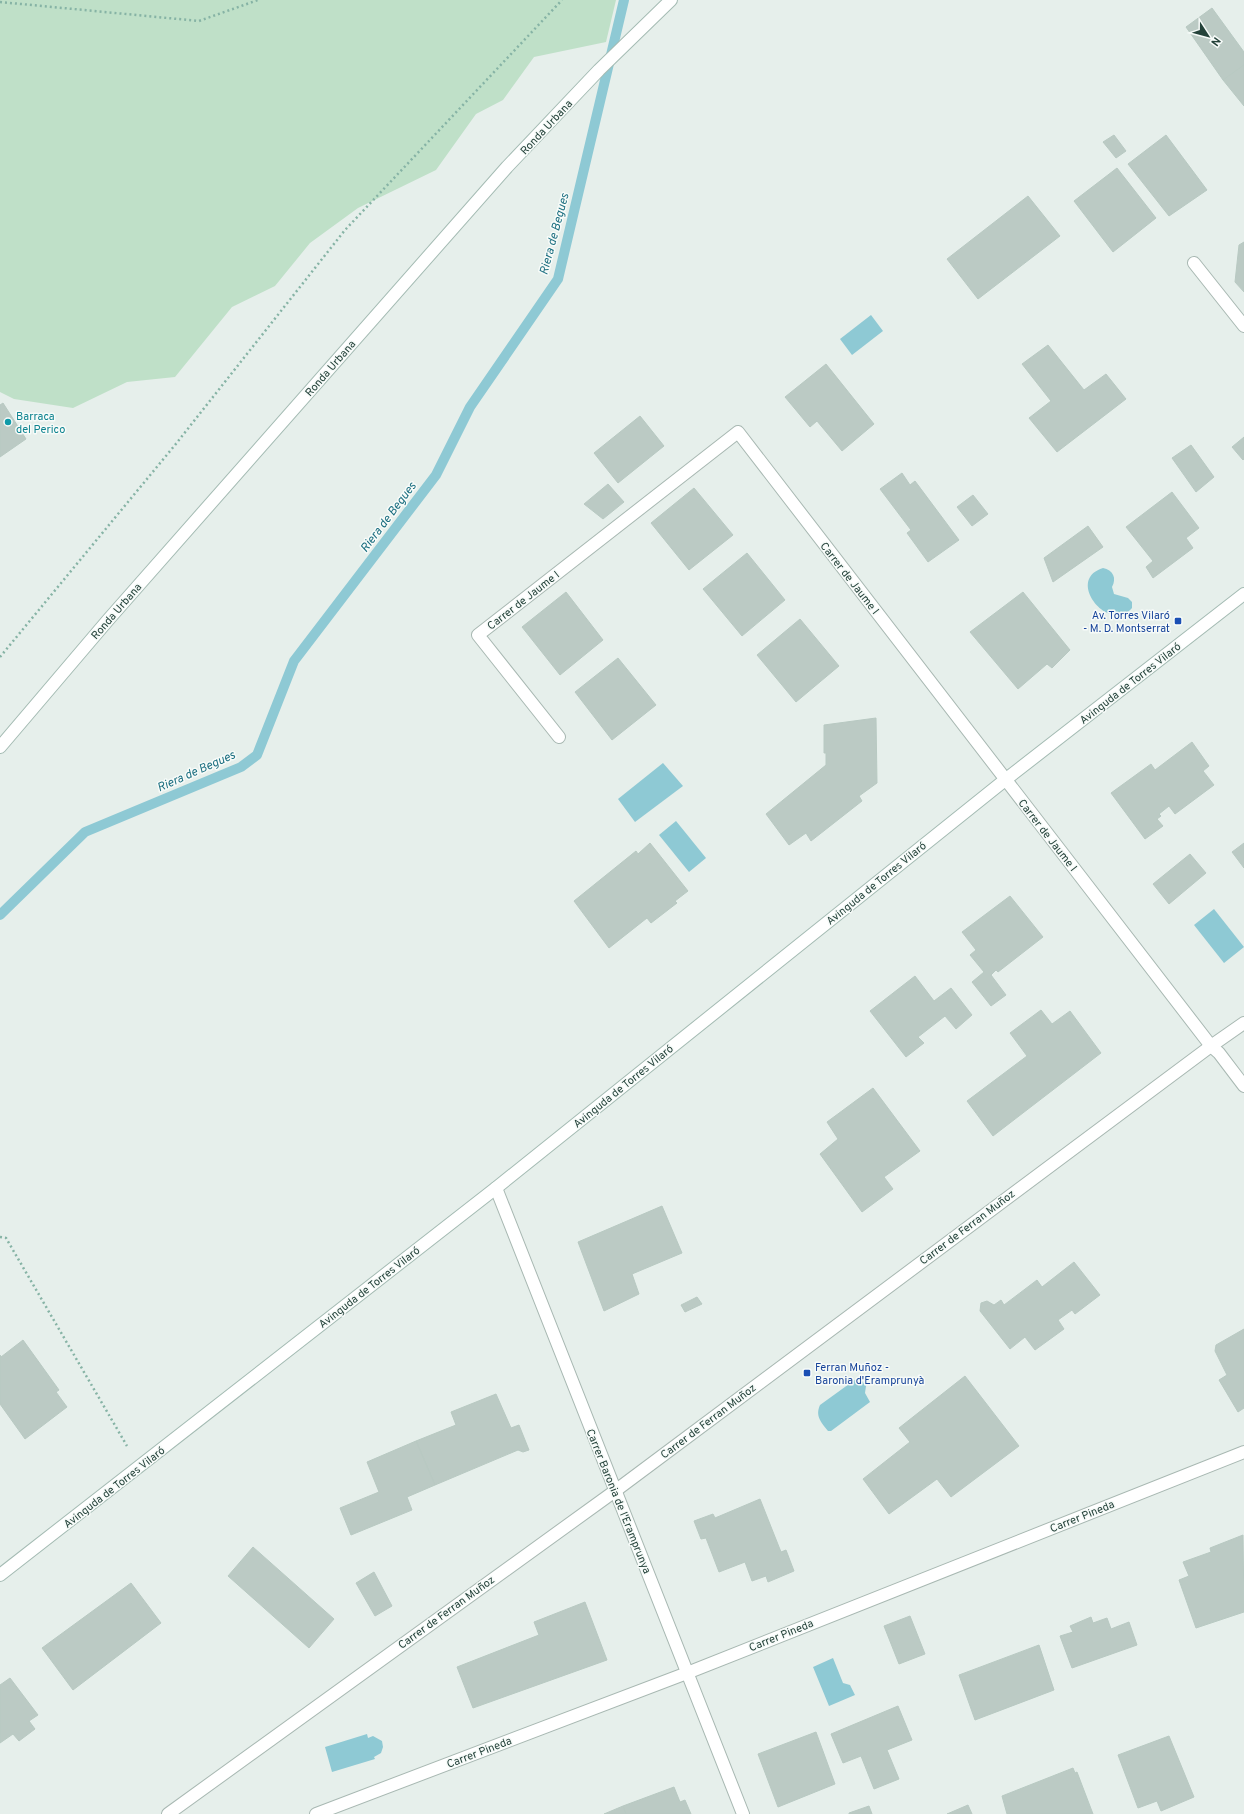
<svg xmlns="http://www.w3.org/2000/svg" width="1244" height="1814" viewBox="0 0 1244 1814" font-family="Overpass,sans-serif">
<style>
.green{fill:#bfe0c8}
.water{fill:#8ec9d4}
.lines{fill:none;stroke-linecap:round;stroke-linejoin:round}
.stream{stroke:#8ec9d4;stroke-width:10}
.building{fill:#bbcac4;stroke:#b8c9c2}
.street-casing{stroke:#a8b8b2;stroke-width:14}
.secondary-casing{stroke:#a4bbb3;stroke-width:14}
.path{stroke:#86b3a5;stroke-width:2.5;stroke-dasharray:2 3;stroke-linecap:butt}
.street{stroke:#fff;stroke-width:12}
.secondary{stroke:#fff;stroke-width:12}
.culture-dot{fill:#0f9aa8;stroke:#f7fbf9;stroke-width:1.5}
.transit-dot{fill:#1a4fb4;stroke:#f7fbf9;stroke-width:1.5}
.labels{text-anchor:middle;stroke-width:3;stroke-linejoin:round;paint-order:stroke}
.street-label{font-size:11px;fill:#24423a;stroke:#f7fbf9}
.culture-label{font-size:11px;fill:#0d838f;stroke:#f7fbf9;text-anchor:start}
.transit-label{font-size:11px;fill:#164399;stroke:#f7fbf9;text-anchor:end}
.water-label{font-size:12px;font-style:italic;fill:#1c6f80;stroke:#f7fbf9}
</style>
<rect width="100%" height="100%" fill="#e6efeb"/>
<polygon class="green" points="0,0 616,0 606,42 534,57 503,100 476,114 436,170 358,208 310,243 275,286 232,307 175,377 127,382 73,408 14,399 0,392"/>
<g class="water">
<polygon points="871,315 883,331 852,355 840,339"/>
<path d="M 1103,568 C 1113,570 1117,578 1112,587 L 1114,594 L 1128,598 L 1132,602 L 1132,608 C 1110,635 1064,580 1103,568 Z"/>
<polygon points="663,763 683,786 635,822 618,799"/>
<polygon points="676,821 706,858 689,872 659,835"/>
<polygon points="1214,909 1244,947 1224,963 1194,925"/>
<path d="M 856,1379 L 862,1381 L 866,1386 L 865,1393 L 870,1402 L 831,1431 L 828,1431 C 821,1422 815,1416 820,1405 Z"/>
<polygon points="833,1658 843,1683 850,1685 855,1695 829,1706 813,1667"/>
<polygon points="367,1734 368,1738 373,1736 382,1741 383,1747 381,1753 374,1757 375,1759 332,1772 325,1747"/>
</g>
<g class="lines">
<polyline class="stream" points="0,915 85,832 241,767 257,755 294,661 436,475 470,407 558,279 624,0"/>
</g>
<g class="building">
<polygon points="1212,8 1244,52 1244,65 1223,80 1186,27"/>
<polygon points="1244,65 1244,106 1223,80"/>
<polygon points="1114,135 1126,151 1116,158 1103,142"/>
<polygon points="1166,135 1207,190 1169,216 1128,164"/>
<polygon points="1117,168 1156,218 1113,252 1074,201"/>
<polygon points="1028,196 1060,236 978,299 947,259"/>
<polygon points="1244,242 1244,292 1235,282 1239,245"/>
<polygon points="1048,345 1084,390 1106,374 1126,399 1057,452 1029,418 1051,401 1022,364"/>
<polygon points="826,364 874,424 842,451 817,421 810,427 785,397"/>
<polygon points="3,403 26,439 0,457 0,405"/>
<polygon points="640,416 664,446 618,483 594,453"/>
<polygon points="1244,437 1244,459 1243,460 1232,447"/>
<polygon points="1191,445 1214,477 1196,492 1172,458"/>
<polygon points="902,473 910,485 915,481 959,540 928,562 907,533 911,530 880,489"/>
<polygon points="608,484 624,502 603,519 584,504"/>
<polygon points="694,488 733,535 689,570 651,523"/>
<polygon points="1172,492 1199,528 1186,538 1193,548 1153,578 1146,567 1153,561 1126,527"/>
<polygon points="973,495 988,514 972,526 957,507"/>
<polygon points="1088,526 1103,547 1053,582 1044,558"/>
<polygon points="747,553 785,600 742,636 703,589"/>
<polygon points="566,592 603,640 560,675 522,627"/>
<polygon points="1023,592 1070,650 1052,668 1047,664 1018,689 970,632"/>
<polygon points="800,619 839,666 796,702 757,655"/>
<polygon points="618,658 656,705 612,740 575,692"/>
<polygon points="876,718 877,783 859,796 862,801 811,841 806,833 789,845 766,814 826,765 826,753 824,753 824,725"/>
<polygon points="1192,742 1209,766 1203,771 1214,785 1175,814 1169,806 1159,814 1161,816 1157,819 1163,826 1145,839 1111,793 1151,764 1155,770"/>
<polygon points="650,843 688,891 675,901 677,903 651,923 647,918 609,948 574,901 636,851 638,854"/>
<polygon points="1244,843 1244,868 1232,852"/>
<polygon points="1190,854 1206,873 1169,904 1153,884"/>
<polygon points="1010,896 1043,937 998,972 996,970 991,975 1006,995 991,1006 972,982 984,972 970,955 976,950 962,932"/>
<polygon points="915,976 934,1001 951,988 972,1015 956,1029 945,1016 918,1037 924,1043 906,1057 870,1011"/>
<polygon points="1041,1010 1052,1024 1070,1011 1101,1053 993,1136 967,1101 1027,1056 1010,1033"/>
<polygon points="873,1088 920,1151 884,1177 893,1189 862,1212 820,1154 838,1139 827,1122"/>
<polygon points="662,1206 682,1253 632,1274 639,1294 604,1311 578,1242"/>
<polygon points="1074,1262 1100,1295 1075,1314 1072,1310 1058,1320 1064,1329 1035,1350 1025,1337 1010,1349 980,1311 981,1303 987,1301 994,1305 1001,1300 1004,1305 1037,1280 1042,1287"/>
<polygon points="697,1297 702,1304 685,1312 681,1305"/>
<polygon points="1244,1329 1244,1408 1238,1412 1219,1380 1227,1375 1215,1351 1216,1345"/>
<polygon points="23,1340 59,1390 56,1392 67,1407 25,1439 0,1404 0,1355 1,1357"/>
<polygon points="965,1376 1019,1446 951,1497 937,1479 889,1514 863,1479 910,1442 899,1428"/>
<polygon points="496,1394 511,1428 519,1425 529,1450 523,1452 518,1450 435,1485 416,1441 456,1425 451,1412"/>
<polygon points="416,1441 435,1485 407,1497 412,1510 351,1535 340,1508 379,1492 367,1462"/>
<polygon points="760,1499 781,1552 786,1550 794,1571 768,1582 766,1576 752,1581 745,1562 719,1572 706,1538 701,1539 694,1521 713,1514 715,1518"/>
<polygon points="1243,1535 1244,1612 1196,1628 1179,1580 1189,1576 1183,1562 1211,1552 1210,1548"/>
<polygon points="253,1547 334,1619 309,1648 228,1576"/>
<polygon points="374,1572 392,1606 375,1616 356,1583"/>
<polygon points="131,1583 161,1623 73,1690 42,1648"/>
<polygon points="585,1602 607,1660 473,1708 457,1667 539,1635 534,1622"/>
<polygon points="910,1616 925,1654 899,1664 884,1626"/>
<polygon points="1091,1617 1093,1623 1107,1618 1111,1629 1129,1622 1137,1645 1072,1668 1060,1636 1073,1632 1070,1626"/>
<polygon points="1039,1645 1054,1690 975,1720 959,1675"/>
<polygon points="10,1678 38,1715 29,1721 35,1729 19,1741 13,1734 0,1743 0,1685"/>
<polygon points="898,1706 912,1740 887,1750 899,1779 874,1789 861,1756 843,1763 831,1734"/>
<polygon points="816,1732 835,1784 778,1807 758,1754"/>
<polygon points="1169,1736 1194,1797 1161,1811 1157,1801 1138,1808 1118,1755"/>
<polygon points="1073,1768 1075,1773 1077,1772 1093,1814 1007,1814 1002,1796"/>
<polygon points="674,1787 680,1802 685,1800 691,1814 626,1814 623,1806"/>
<polygon points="968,1805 972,1814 947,1814"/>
<polygon points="623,1806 626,1814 604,1814"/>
<polygon points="869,1806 872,1814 849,1814 849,1813"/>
</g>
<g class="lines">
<g class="street-casing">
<g id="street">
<polyline points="1194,263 1244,326"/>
<polyline points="559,737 478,635 738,432 1211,1046 1219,1053 1244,1086"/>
<polyline points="496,1188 743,1814"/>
<polyline points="168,1814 615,1491 1211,1046 1244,1023"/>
<polyline points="316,1814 687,1673 1244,1452"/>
</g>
</g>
<g class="secondary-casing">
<g id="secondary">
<polyline points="0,747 108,620 507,167 599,70 671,0"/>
<polyline points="0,1575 496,1188 1005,780 1244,594"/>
</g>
</g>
<g class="path">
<polyline points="0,2 199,21 258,0"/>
<polyline points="0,657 175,445 345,230 562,0"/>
<polyline points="0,1237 6,1238 127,1446"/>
</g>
<use href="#street" class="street"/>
<use href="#secondary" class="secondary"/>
</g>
<circle class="culture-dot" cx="8" cy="422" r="4"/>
<g class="transit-dot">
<rect x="1174" y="617" width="8" height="8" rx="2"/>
<rect x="803" y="1369" width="8" height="8" rx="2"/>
</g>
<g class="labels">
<g class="street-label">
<text transform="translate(546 127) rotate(-47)" y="4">Ronda Urbana</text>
<text transform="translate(330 368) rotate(-49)" y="4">Ronda Urbana</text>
<text transform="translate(850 578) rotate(52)" y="4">Carrer de Jaume I</text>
<text transform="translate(523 600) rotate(-38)" y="4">Carrer de Jaume I</text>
<text transform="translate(116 611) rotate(-49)" y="4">Ronda Urbana</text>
<text transform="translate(1130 683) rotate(-38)" y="4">Avinguda de Torres Vilaró</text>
<text transform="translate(1048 835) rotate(52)" y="4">Carrer de Jaume I</text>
<text transform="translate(876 883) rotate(-39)" y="4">Avinguda de Torres Vilaró</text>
<text transform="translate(623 1086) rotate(-39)" y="4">Avinguda de Torres Vilaró</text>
<text transform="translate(967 1227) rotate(-37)" y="4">Carrer de Ferran Muñoz</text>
<text transform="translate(369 1287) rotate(-38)" y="4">Avinguda de Torres Vilaró</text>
<text transform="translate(708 1421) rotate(-37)" y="4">Carrer de Ferran Muñoz</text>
<text transform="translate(114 1487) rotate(-38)" y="4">Avinguda de Torres Vilaró</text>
<text transform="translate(619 1501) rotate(68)" y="4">Carrer Baronia de l'Eramprunya</text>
<text transform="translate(1082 1516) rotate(-22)" y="4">Carrer Pineda</text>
<text transform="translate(446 1612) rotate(-36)" y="4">Carrer de Ferran Muñoz</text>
<text transform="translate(781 1635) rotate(-22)" y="4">Carrer Pineda</text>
<text transform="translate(479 1752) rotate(-21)" y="4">Carrer Pineda</text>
</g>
<g class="culture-label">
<text x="16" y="420">Barraca<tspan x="16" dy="13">del Perico</tspan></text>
</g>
<g class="transit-label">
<text x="1170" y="619">Av. Torres Vilaró<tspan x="1170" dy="13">- M. D. Montserrat</tspan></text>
<text x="815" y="1371" text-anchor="start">Ferran Muñoz -<tspan x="815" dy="13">Baronia d'Eramprunyà</tspan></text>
</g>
<g class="water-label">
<text transform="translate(554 234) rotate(-75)" y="4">Riera de Begues</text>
<text transform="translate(388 517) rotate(-53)" y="4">Riera de Begues</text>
<text transform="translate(196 771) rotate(-24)" y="4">Riera de Begues</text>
</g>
</g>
<g transform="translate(1208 36) rotate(126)" stroke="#f7fbf9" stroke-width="3" paint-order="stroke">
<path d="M0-3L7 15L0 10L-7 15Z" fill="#24423a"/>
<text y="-6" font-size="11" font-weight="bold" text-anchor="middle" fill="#24423a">N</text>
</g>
</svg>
